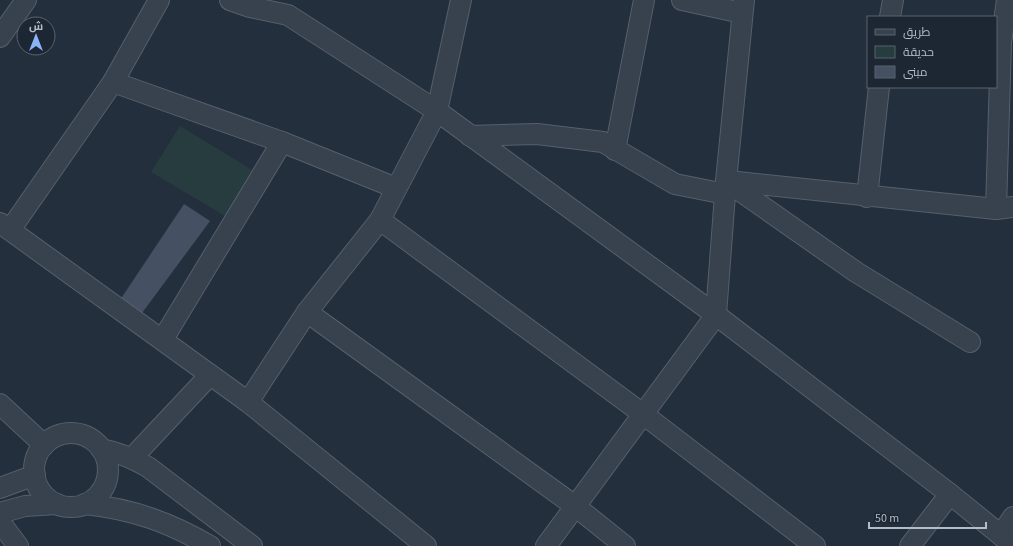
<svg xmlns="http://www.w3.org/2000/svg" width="1013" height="546" viewBox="0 0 1013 546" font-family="'Source Sans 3',Cairo,sans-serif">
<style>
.green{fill:#263c3f}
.building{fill:#455162}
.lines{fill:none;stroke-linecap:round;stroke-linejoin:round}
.minor-casing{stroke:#565f6c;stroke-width:22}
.minor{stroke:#38414e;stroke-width:20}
</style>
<rect width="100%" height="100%" fill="#242f3e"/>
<polygon class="green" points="180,126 254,171 225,216 151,172"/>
<polygon class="building" points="184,204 210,221 142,313 120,300"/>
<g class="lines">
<g class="minor-casing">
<g id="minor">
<polyline points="230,0 250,7 288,15 437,111 716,315 950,494 1013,545"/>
<polyline points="682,0 742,13"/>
<polyline points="890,17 893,0"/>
<polyline points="0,37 26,0"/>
<polyline points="113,82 282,142 396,188"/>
<polyline points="470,136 537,134 603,142 675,184 725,194"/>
<polyline points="615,150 644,0"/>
<polyline points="726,181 856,272 970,342"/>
<polyline points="728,181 996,209 1013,207"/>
<polyline points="867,197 879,87"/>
<polyline points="996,209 1001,43 1007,0"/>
<polyline points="380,220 643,414 815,546"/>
<polyline points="0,223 248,402 426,546"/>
<polyline points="10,230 113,82 159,0"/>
<polyline points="307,312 575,506 625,546"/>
<polyline points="163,339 282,142"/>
<polyline points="248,402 307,312 380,220 437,111 461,0"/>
<polyline points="0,404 44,445"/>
<circle cx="71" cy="470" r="37"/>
<path d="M 101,449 C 118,452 132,458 148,467 L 252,546"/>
<polyline points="132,458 210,375"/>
<polyline points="0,488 35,475"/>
<path d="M 85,504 C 132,509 169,522 210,546"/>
<polyline points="0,513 25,506 57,504"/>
<polyline points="0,522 18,546"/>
<polyline points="1001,535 1013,517"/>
<polyline points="546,546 716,315 726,181 744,0"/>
<polyline points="910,546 950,494"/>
</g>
</g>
<use href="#minor" class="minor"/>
</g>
<rect x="867" y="16" width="130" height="72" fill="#1d2633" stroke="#59626f"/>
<rect x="875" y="29" width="20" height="6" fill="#38414e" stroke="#59626f"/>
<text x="903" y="36" font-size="12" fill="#b4bcc9">طريق</text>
<rect x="875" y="46" width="20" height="12" fill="#263c3f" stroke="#59626f"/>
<text x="903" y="56" font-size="12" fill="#b4bcc9">حديقة</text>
<rect x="875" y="66" width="20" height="12" fill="#455162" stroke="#59626f"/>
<text x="903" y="76" font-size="12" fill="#b4bcc9">مبنى</text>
<g transform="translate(36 36)"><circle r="19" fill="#1d2633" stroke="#59626f"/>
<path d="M0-3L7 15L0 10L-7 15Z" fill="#8ab4f8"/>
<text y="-6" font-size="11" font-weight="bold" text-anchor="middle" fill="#b4bcc9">ش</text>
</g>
<path d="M869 522v6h117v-6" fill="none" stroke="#b4bcc9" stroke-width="2"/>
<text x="875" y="522" font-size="12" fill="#b4bcc9" stroke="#1d2633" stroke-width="3" paint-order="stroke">50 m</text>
</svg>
